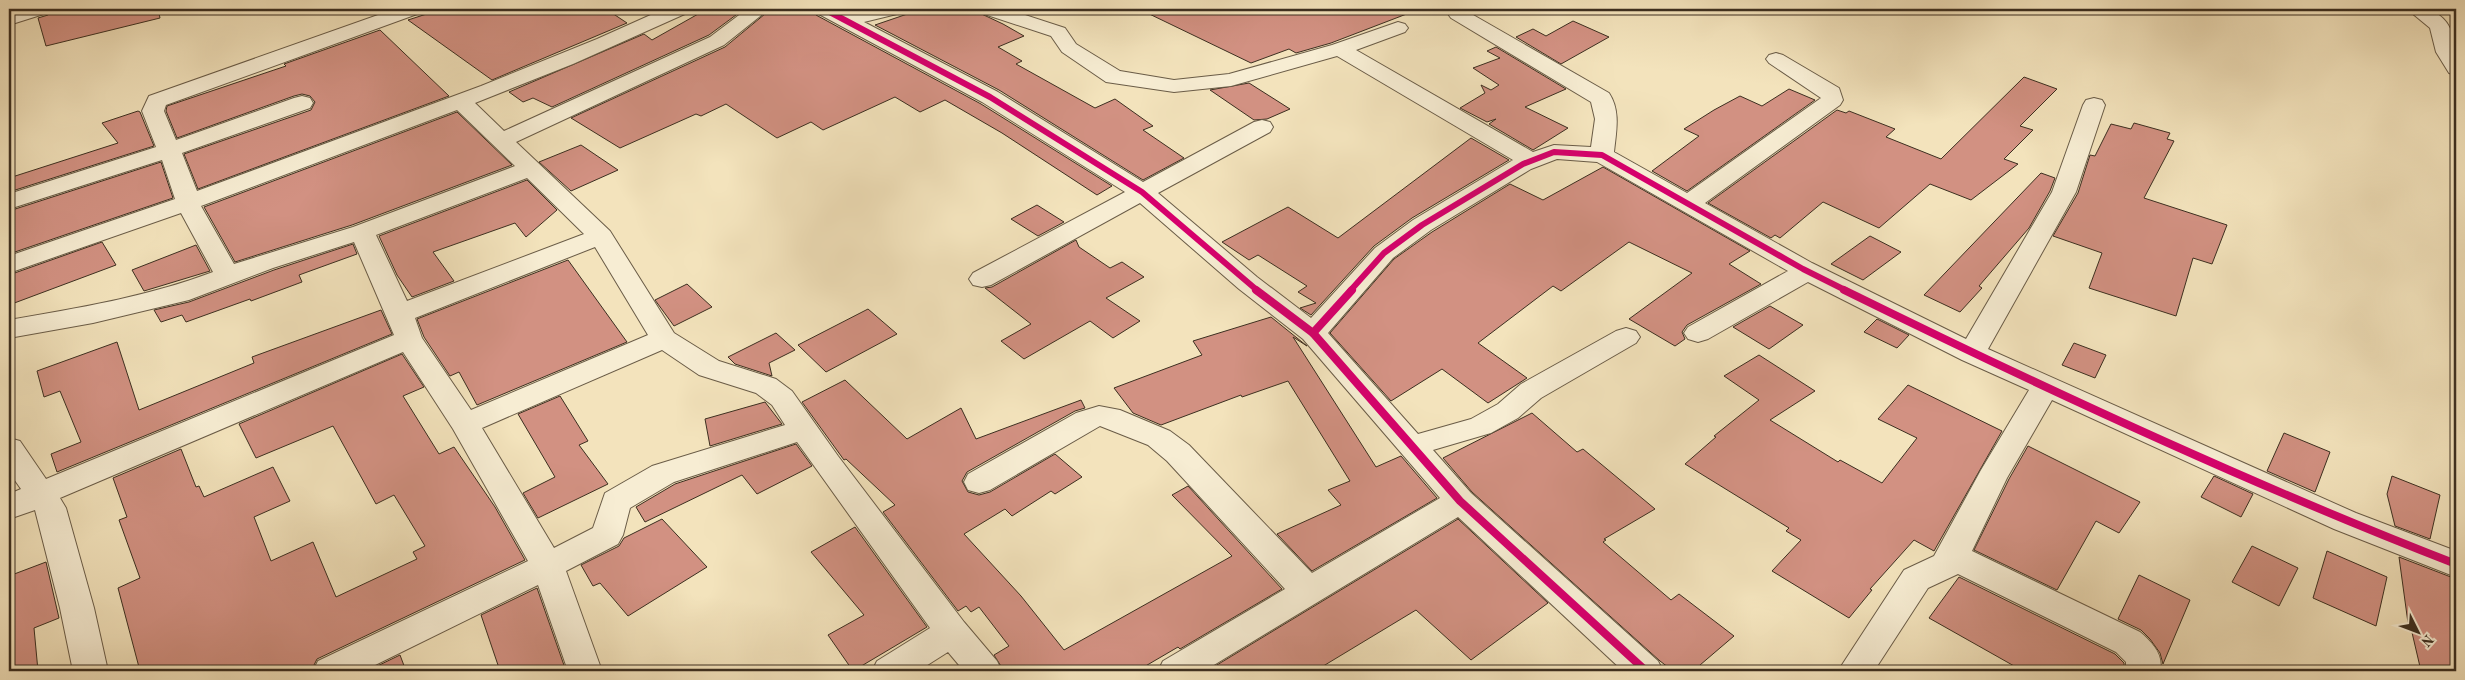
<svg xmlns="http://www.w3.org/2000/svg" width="2465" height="680" viewBox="0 0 2465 680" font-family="'Old Standard TT',serif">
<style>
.building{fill:#d29182;stroke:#3c2f20}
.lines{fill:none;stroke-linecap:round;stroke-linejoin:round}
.minor-casing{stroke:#6a5c47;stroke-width:2}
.minor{fill:#f7edd3;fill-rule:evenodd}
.cycleway-far1-casing{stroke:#f7edd3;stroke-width:9}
.cycleway-casing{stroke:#f7edd3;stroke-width:11}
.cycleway-far1{stroke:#d6006c;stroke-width:6}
.cycleway{stroke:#d6006c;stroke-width:8}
</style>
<rect width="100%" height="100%" fill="#f3e3bc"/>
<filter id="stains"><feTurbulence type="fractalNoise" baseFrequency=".004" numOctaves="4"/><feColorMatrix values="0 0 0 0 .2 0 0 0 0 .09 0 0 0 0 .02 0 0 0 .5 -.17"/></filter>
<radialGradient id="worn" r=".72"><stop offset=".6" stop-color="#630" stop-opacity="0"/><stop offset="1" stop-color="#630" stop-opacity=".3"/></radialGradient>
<g class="building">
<polygon points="52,9 158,9 160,18 46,46 38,18 48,15"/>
<polygon points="442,9 606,9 627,23 492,80 408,20"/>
<polygon points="707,9 744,9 709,35 552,107 533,98 523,102 509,92 644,34 652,40"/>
<polygon points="771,9 813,10 816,15 981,104 1112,186 1097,195 1002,133 945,100 920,112 895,97 823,130 811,122 777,138 726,104 701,116 696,114 620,148 571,118 725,47"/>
<polygon points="922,9 971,9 1003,24 1024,36 998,47 1022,61 1016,64 1095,108 1115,99 1153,126 1143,130 1184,158 1143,180 999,90 875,25"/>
<polygon points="1139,9 1417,9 1417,10 1331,43 1296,53 1289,49 1251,63"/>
<polygon points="1573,21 1609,37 1561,64 1516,37 1533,29 1546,36"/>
<polygon points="380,30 449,96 198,189 184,154 311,110 315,102 310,96 302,94 294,96 177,138 166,111 167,106 286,66 284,64"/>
<polygon points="1496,47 1566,89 1525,107 1568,128 1533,150 1489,124 1496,119 1487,122 1460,108 1485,93 1481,85 1491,90 1499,85 1473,68 1500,58 1487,51"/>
<polygon points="2024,77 2057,89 2020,126 2033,130 2004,159 2018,164 1971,200 1930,184 1879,228 1823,202 1780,238 1775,235 1771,238 1708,203 1837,110 1846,113 1849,111 1895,129 1886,137 1941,159"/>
<polygon points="1249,83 1290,109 1267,119 1254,120 1210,90"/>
<polygon points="1789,89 1815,100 1687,191 1652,171 1699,136 1684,129 1714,110 1740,96 1762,106"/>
<polygon points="138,111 140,112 154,146 9,192 9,178 118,143 102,123"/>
<polygon points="457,112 512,165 352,225 235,262 204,207"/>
<polygon points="2134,123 2170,133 2167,139 2174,141 2144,198 2227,225 2212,264 2193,258 2176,316 2089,288 2102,253 2053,236 2078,193 2090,155 2095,156 2111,124 2131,129"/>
<polygon points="1471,138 1509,160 1412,218 1374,246 1311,315 1300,308 1316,303 1298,292 1307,286 1258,255 1249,260 1222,242 1288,207 1338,238"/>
<polygon points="581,145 618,170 571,191 539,162"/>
<polygon points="161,162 173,198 9,254 9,211"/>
<polygon points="1603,167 1750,251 1729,264 1761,284 1687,325 1682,332 1685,339 1675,346 1629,319 1692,273 1629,242 1561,291 1553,286 1478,343 1527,378 1488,403 1442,369 1391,401 1330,333 1394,259 1432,232 1510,184 1543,200"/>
<polygon points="2041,173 2055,178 2050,191 2029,228 1979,286 1982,288 1960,312 1924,295"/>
<polygon points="527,180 557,210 526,237 515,223 433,252 454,281 412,297 397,275 379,236"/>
<polygon points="1037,205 1064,222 1038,236 1011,219"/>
<polygon points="1870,236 1901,252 1863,280 1831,264"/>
<polygon points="1076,240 1079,247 1110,268 1122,262 1144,277 1106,298 1140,321 1113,338 1090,321 1024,359 1001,341 1031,324 985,288 992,287"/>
<polygon points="102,242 116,265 9,305 9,275"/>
<polygon points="353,244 357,254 299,275 302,282 251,301 250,299 186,322 182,315 161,322 154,310 189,302 274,270"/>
<polygon points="196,245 210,271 144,291 132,270"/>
<polygon points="568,260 627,342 477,405 459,372 450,376 424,337 417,319"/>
<polygon points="687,284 712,307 674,326 655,300"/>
<polygon points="1770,306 1803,325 1769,349 1733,327"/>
<polygon points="868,309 897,334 826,372 798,345"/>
<polygon points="381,310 392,334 57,472 51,454 81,442 60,391 44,397 37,371 117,342 139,410 254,363 252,357"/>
<polygon points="1271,317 1307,346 1293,337 1376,467 1401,456 1437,498 1312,571 1277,534 1341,505 1328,490 1350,481 1288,381 1242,397 1241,395 1161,425 1133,413 1114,388 1202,355 1193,341"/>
<polygon points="1877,319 1909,335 1897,348 1864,332"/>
<polygon points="776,333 795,350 769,363 772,376 735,364 728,357"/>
<polygon points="2074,343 2106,355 2095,378 2062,365"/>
<polygon points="402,354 424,387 403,396 439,454 454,447 495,507 525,560 317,659 311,671 140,671 118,588 140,578 119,520 127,517 113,478 181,449 196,487 199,486 204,497 273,467 290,501 254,517 271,561 313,542 336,597 417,559 413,552 425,546 394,495 376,504 333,426 256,458 239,424"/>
<polygon points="1759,355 1815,391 1770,420 1838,462 1840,460 1882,483 1917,438 1878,419 1908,385 2002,431 1934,551 1914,540 1870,589 1872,590 1849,618 1772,571 1801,540 1786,531 1789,528 1685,464 1716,437 1714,436 1759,400 1724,376"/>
<polygon points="845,380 907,439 961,408 976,439 1081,400 1085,408 1075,411 967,472 962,481 968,492 979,495 990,492 1055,454 1082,477 1055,494 1051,491 1012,516 1005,509 964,534 1021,596 1064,650 1232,556 1172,495 1188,486 1282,589 1180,649 1178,647 1137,671 1004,671 994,655 1009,646 979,607 971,612 966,606 958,611 883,512 895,505 846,459 844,460 802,402"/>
<polygon points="560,396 588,441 579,445 608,484 538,518 523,493 555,477 518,414"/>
<polygon points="765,402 782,424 710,446 705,419"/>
<polygon points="1532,413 1577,452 1583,449 1655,509 1604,539 1606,540 1603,542 1671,600 1679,594 1734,636 1693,671 1673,671 1660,661 1472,492 1443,458"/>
<polygon points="2284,433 2330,452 2315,492 2267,471"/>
<polygon points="796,444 812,466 757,494 742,475 645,522 636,507 675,484"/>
<polygon points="2028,446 2140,502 2119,533 2096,521 2057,590 1974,550 2009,479"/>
<polygon points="2214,476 2253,494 2241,517 2201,497"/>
<polygon points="2392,476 2440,495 2430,539 2395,526 2387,494"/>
<polygon points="662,519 707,567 628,616 600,583 593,586 581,565 619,546 624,538"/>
<polygon points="1458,519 1548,603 1471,660 1416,610 1315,671 1207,671"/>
<polygon points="855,527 927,627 853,671 828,635 864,615 811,552"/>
<polygon points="2252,546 2298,568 2279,606 2232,582"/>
<polygon points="2327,551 2387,577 2376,626 2313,598"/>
<polygon points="2399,557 2456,579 2456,671 2421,671 2410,624 2408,623"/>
<polygon points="46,562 59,618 34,628 38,671 9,671 9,576"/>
<polygon points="2139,575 2190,600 2163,664 2160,653 2150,639 2141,630 2118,619"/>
<polygon points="1959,577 2115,654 2124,663 2124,671 2023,671 1929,618"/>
<polygon points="537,588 566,671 500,671 481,615"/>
<polygon points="400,655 406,671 367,671"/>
</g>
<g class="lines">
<g class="minor-casing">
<g id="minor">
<polygon points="21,9 50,9 47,13 9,25 9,13"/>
<path d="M 395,9 L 423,9 L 420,13 L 166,105 L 164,111 L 176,140 L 294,98 L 302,96 L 310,98 L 313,103 L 310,108 L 182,153 L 197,191 L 481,86 L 597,39 L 664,9 L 690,9 L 687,13 L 573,64 L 475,103 L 504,131 L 710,37 L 747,9 L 769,9 L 724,45 L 516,142 L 610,231 L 674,333 L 719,361 L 776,379 L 792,391 L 838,456 L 964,622 L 997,661 L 1002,671 L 964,671 L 948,652 L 918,671 L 872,671 L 877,661 L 930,628 L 797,442 L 674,482 L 630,508 L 623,535 L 618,544 L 566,571 L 602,671 L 568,671 L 538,585 L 363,671 L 313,671 L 318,661 L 528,561 L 453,429 L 403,352 L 60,498 L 66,508 L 94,608 L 108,671 L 73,671 L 60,608 L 35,510 L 9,519 L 9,494 L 21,489 L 9,472 L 9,438 L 20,441 L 46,479 L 394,335 L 354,242 L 273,268 L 189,300 L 93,323 L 9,338 L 9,320 C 78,308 147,297 213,272 L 181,213 L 9,273 L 9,256 L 175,199 L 162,160 L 9,209 L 9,194 L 156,147 L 142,111 L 149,96 ZM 457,110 L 515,166 L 353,227 L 234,264 L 201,206 ZM 527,178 L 584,234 L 407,301 L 376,235 ZM 595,247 L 648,335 L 471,410 L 422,338 L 415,318 ZM 662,350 L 699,375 L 756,393 L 772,405 L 785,425 L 652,466 L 605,493 L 593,528 L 554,548 L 482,428 Z"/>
<path d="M 814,9 L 839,9 L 848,14 L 870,9 L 904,9 L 901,13 L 864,22 L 998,92 L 1143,182 L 1254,122 L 1262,120 L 1270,122 L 1273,127 L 1270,132 L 1158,193 L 1257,277 L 1311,318 L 1375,248 L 1413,220 L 1513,160 L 1337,56 L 1231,86 L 1174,92 L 1106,82 L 1062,52 L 1051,36 L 981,13 L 978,9 L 1007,9 L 1065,28 L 1076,44 L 1120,71 L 1174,80 L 1229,74 L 1332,45 L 1398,22 L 1405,24 L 1408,28 L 1405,32 L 1356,50 L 1533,152 L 1554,145 L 1591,147 L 1595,119 L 1591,102 L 1451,18 L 1448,14 L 1449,9 L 1469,9 L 1468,12 L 1609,93 C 1621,111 1616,132 1614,152 L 1687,193 L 1821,98 L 1769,63 L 1766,59 L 1769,55 L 1776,53 L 1783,55 L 1839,88 L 1843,100 L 1840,105 L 1705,203 L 1812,263 L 1966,339 L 2052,192 L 2083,105 L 2086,100 L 2094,98 L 2102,100 L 2105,105 L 2076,192 L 1988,349 L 2356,513 L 2456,551 L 2456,577 L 2334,529 L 2052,400 L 2007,478 L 1972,551 L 2140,632 C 2152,642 2164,655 2160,671 L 2126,671 L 2126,662 L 2116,652 L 1958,574 L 1928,588 L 1874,671 L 1838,671 L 1904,570 L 1934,556 L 1981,470 L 2029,390 L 1962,360 L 1808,282 L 1708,339 L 1698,342 L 1688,339 L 1684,333 L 1688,327 L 1788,271 L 1597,162 L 1557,159 L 1531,169 L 1431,230 L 1393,258 L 1328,333 L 1418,434 L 1471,419 L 1498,404 L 1521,384 L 1616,331 L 1626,328 L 1636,331 L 1640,337 L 1636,343 L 1541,398 L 1518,418 L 1491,433 L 1433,450 L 1471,493 L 1658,661 L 1663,671 L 1623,671 L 1458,517 L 1204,671 L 1158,671 L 1163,661 L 1285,589 L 1167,461 L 1148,445 L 1100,426 L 990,490 L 979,493 L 968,490 L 964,482 L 968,474 L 1076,413 L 1099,406 L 1120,410 L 1170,431 L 1189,445 L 1312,573 L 1440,498 L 1303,339 L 1239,289 L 1140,203 L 991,285 L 982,287 L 973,285 L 969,279 L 973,273 L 1125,192 L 982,102 L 817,13 Z"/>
<path d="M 2407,9 C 2454,6 2456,37 2456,75 L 2449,73 L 2436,52 L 2430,28 Z"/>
</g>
</g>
<use href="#minor" class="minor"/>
<g class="cycleway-far1-casing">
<g id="cycleway-far1">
<polyline points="824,9 990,97 1142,192 1258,291"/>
<polyline points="1350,291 1384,253 1422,225 1523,164 1554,152 1602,155 1803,269 1847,291"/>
</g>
</g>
<g class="cycleway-casing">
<g id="cycleway">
<polyline points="1256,290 1313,333 1460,501 1646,671"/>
<path d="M 1844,290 C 2043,388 2249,484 2456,564"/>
<polyline points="1313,333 1352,290"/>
</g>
</g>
<use href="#cycleway-far1" class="cycleway-far1"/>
<use href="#cycleway" class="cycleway"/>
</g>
<rect width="2465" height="680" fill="none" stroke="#f3e3bc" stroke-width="30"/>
<rect x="10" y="10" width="2445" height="660" fill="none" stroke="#3c2f20" stroke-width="2.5"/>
<rect x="15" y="15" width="2435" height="650" fill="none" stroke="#3c2f20"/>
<g transform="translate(2418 632) rotate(132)" stroke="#f7edd3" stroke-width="4" paint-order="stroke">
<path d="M0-4L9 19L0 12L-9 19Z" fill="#3c2f20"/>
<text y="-8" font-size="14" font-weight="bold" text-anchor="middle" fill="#3c2f20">N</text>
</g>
<rect width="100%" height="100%" filter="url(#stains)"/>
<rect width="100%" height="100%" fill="url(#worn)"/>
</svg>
